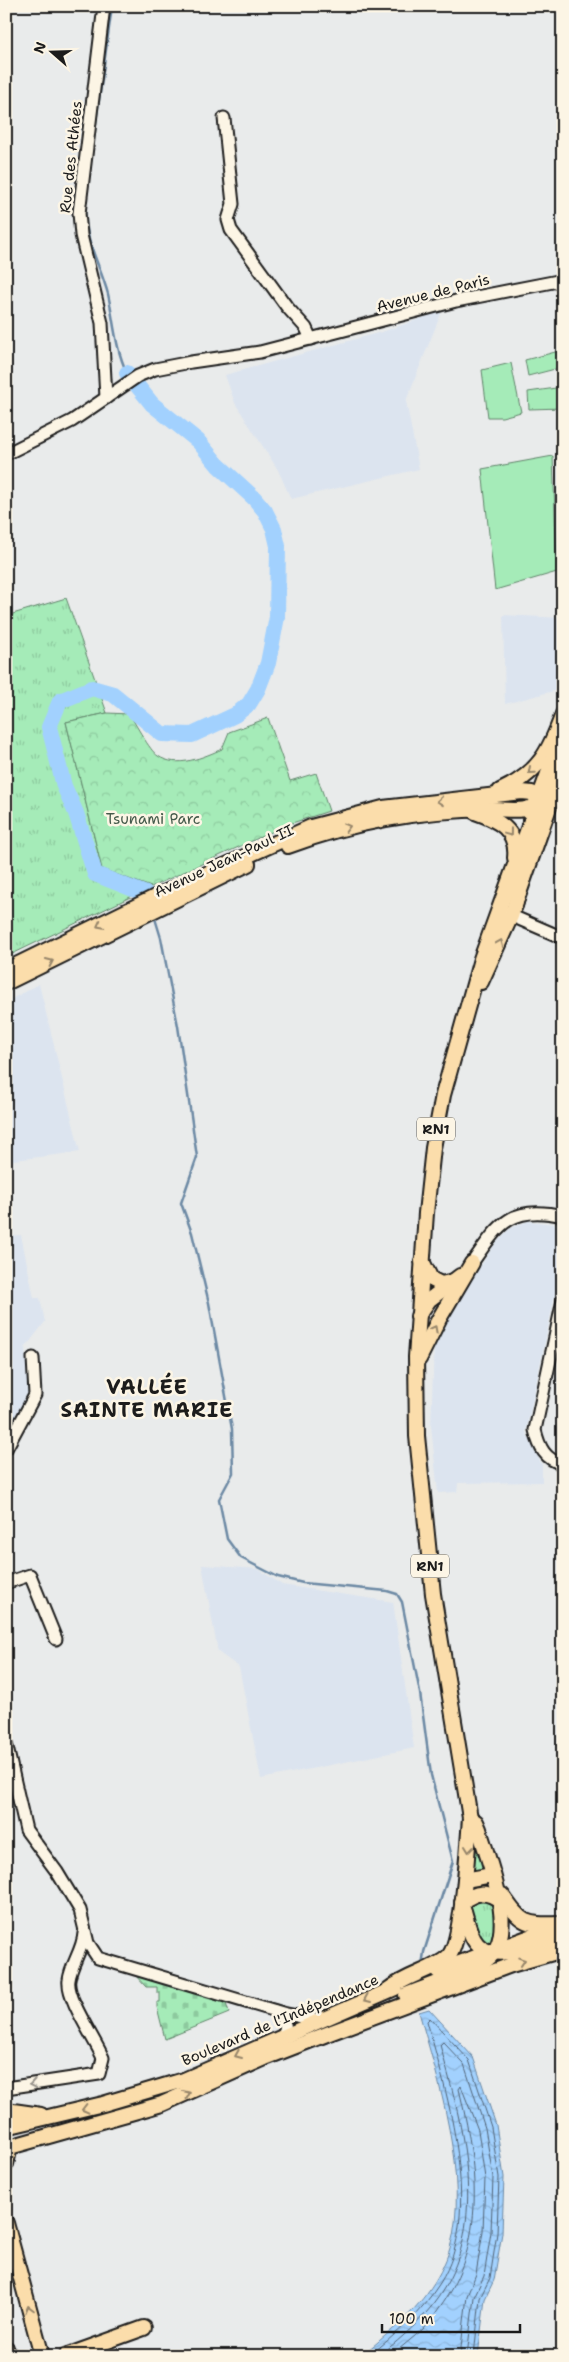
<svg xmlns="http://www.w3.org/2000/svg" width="569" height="2362" viewBox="0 0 569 2362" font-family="'Shantell Sans',sans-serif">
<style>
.built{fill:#dce4ef}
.grass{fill:url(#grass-tufts);stroke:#60846a}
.forest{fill:url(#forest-crowns);stroke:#60846a}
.cemetery{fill:url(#cemetery-stones);stroke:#60846a}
.pitch{fill:#a5ebb8;stroke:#60846a}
.water{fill:url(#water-waves);stroke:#6c89a4}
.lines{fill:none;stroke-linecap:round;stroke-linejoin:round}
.shore{stroke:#526476;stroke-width:1}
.stream{stroke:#6c89a4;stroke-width:2.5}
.river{stroke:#a2d1fe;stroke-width:16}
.minor-casing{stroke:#1c1c1c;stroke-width:15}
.major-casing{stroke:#1c1c1c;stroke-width:18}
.minor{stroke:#fcf5e5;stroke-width:11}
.major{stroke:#fbddab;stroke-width:14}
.oneway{stroke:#97866b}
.oneway2{stroke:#97938b}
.labels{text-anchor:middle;stroke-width:5;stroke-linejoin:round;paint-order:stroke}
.shield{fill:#fcf5e5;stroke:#5f5d58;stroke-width:1}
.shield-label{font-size:14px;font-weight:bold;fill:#1c1c1c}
.street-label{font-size:15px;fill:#1c1c1c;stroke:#fcf5e5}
.park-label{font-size:15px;fill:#455a4b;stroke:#fcf5e5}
.district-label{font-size:20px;font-weight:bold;letter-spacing:1px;fill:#1c1c1c;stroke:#fcf5e5}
</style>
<defs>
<pattern id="grass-tufts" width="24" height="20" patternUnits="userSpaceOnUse" patternTransform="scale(1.25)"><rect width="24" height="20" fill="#a5ebb8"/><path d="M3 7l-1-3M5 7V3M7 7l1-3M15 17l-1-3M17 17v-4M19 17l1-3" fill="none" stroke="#8dc99e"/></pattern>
<pattern id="forest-crowns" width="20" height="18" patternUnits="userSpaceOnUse" patternTransform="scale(1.25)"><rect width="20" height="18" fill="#a5ebb8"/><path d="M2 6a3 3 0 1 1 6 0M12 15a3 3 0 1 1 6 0" fill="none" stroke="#8dc99e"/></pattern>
<pattern id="cemetery-stones" width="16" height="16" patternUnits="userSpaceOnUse" patternTransform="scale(1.25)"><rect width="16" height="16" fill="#a5ebb8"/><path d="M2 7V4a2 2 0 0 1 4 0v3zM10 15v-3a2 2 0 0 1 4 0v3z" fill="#8dc99e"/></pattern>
<pattern id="water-waves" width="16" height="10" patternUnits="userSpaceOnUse" patternTransform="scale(1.25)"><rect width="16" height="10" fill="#a2d1fe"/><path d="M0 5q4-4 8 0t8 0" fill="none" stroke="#8bb3d9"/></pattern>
</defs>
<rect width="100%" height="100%" fill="#e9ebeb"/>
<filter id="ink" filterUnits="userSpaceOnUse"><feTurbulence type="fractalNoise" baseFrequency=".02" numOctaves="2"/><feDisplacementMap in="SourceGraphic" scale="10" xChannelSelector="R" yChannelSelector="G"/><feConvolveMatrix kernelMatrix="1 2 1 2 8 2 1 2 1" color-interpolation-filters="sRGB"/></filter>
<g filter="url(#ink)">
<g class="built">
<polygon points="442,311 406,401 419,469 291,499 278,470 235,403 225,375 385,331"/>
<polygon points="503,615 563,618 560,644 563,645 561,689 505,704"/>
<polygon points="39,984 80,1152 6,1161 6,1002"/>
<polygon points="528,1221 563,1225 563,1257 526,1432 542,1465 542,1482 458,1483 457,1492 438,1493 431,1426 434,1346 443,1325 494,1245 509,1229"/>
<polygon points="21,1235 34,1298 40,1298 45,1322 25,1348 28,1393 6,1437 6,1236"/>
<polygon points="202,1565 258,1569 282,1585 393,1602 414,1748 261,1779 239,1667 218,1652"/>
</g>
<g class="grass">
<polygon points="66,598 107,713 66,722 102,869 151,887 6,957 6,616"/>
<polygon points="475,1835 486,1872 470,1875"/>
<polygon points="475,1899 494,1900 497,1920 492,1945 481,1944 469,1907"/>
</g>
<path class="forest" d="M 107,713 L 129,714 C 136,724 149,750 158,756 C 177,769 204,757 222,749 L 229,732 L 268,718 L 290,781 L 316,773 L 329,811 L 289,824 L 151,887 L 102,869 L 66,722 Z"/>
<polygon class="cemetery" points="134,1974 225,2000 229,2013 165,2039 157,2007 157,2002 160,2002 160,1993 157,1993 157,1987 146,1987"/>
<g class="pitch">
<polygon points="559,351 559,368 528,376 525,360"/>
<polygon points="511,363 521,412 502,417 488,417 482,370"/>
<polygon points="563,387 563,408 529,409 528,392"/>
<polygon points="553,456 557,572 495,590 482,469"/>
</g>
<path class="water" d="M 429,2009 L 473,2057 L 496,2125 L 504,2177 L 502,2233 L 494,2280 L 485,2299 L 478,2356 L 359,2356 C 371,2349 381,2339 392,2330 C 417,2309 441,2280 450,2248 C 470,2179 438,2079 419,2012 Z"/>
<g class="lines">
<g class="shore">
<path d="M 369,2356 C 396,2334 421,2313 440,2283 C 484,2214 447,2094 427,2021 L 430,2018 L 469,2060 L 491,2127 L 499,2177 L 497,2233 L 490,2278 L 480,2298 L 474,2356"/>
<path d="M 379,2356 C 404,2336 430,2314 446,2285 C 487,2213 461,2119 440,2045 L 443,2042 L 464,2064 L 485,2128 L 493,2177 L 491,2232 L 484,2276 L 474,2297 L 467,2356"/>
<path d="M 391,2356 C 401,2347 413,2338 423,2329 C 429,2323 434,2315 439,2308 C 488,2242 477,2164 459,2089 L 461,2086 L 478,2130 L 485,2178 L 483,2231 L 476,2274 L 467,2296 L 460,2356"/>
</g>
<g class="stream">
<polyline points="89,173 112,6"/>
<path d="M 86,201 C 82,238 99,261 108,294 C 114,321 115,348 127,373"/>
<polyline points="154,915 161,938 178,1026 197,1157 181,1203 192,1233 209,1303 232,1429 233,1473 219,1499 227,1539 241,1558 278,1577 303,1583 387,1591 397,1594 402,1602 420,1693 431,1775 453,1861 424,1952 422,1966"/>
</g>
<polyline class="river" points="127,373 152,404 198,441 218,465 254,498 265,511 274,529 278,546 277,617 268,663 258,689 249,704 235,715 192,735 162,734 113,694 92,688 60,701 49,727 64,786 76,813 95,874 146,894"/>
<g class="minor-casing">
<g id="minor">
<polyline points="104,6 79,213 81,235 102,323 106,398"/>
<polyline points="224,118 233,204 228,220 231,230 287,307 306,328 311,339"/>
<polyline points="6,454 72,421 138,376 155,369 191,362 260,352 456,301 563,280"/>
<polyline points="505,913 563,938"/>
<path d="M 472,1263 C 499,1224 511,1204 563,1216"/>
<path d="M 563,1300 L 535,1430 C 539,1447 545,1460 563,1464"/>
<polyline points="6,1449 35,1395 33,1358"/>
<polyline points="6,1583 30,1575 56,1639"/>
<polyline points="6,1743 26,1830 57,1872 80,1910 88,1943 98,1958 286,2014 319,2020"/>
<path d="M 275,2011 C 283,2019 289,2025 283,2035"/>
<path d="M 6,2088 L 99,2074 L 103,2058 C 95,2039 66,1998 69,1980 C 71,1964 83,1950 84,1933"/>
</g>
</g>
<g class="major-casing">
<g id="major">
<path d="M 500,791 C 539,773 549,752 563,714"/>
<path d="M 475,812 C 498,820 518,830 515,858"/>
<path d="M 288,846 C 352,822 423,810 491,809 C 509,809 527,814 542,801"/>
<polyline points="515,906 523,873"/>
<polyline points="6,970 153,898 311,827 383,808 522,792 532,793 544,806"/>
<polyline points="481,982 511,916 563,768"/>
<polyline points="6,983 248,864"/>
<polyline points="422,1261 431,1279 441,1284 454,1281"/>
<polyline points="418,1316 429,1300 460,1276"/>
<polyline points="419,1359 439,1319 472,1263"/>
<polyline points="465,1880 492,1875"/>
<path d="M 502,1895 C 522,1924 524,1925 559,1924"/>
<path d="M 462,1902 C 476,1892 486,1890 501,1901"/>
<path d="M 463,1908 C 467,1919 469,1935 477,1944 C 494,1964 541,1944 563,1939"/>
<polyline points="438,1971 530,1937 563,1929"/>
<path d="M 388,1990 C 406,1975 434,1970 448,1957 C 463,1942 468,1842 470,1818 L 433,1594 L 417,1436 L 416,1357 L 426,1213 L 433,1148 L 443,1095 L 481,959 L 563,732"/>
<path d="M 406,1995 C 427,1986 474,1972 490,1957 C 518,1930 488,1861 479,1829 L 476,1822 L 470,1818"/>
<polyline points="6,2110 41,2115"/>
<polyline points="6,2127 103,2104 184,2080 395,1988"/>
<polyline points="6,2148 162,2104 265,2058 332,2032 511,1965 563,1950"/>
<polyline points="6,2164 10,2147"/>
<polyline points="6,2223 42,2356"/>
<polyline points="6,2348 8,2356"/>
<polyline points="66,2356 144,2328"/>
</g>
</g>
<use href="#minor" class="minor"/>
<use href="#major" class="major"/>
</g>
<defs><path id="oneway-chevron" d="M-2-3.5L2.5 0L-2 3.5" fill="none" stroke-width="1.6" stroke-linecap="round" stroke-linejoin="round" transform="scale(1.25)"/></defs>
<g class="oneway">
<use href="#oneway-chevron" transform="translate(531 771) rotate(139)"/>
<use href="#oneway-chevron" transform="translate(440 801) rotate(175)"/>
<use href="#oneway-chevron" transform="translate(347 827) rotate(-15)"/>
<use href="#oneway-chevron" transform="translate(509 833) rotate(53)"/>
<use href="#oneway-chevron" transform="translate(100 925) rotate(153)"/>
<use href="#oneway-chevron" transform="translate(500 943) rotate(-67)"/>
<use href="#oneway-chevron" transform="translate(50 962) rotate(-25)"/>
<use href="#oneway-chevron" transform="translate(434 1329) rotate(-62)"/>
<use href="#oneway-chevron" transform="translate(469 1849) rotate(97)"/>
<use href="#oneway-chevron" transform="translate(522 1961) rotate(-18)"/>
<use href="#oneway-chevron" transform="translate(367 1999) rotate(157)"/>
<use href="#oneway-chevron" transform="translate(238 2055) rotate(157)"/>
<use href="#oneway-chevron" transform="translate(187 2094) rotate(-24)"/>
<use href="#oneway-chevron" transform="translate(85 2109) rotate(166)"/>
<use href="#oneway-chevron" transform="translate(29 2309) rotate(-105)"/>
</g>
<use class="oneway2" href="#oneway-chevron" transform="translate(33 2084) rotate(170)"/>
</g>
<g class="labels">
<g class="shield">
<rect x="417" y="1117.5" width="38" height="23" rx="4"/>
<rect x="411" y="1554.5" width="38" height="23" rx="4"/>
</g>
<g class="shield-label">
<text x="436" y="1134">RN1</text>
<text x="430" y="1571">RN1</text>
</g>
<g class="street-label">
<text transform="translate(71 157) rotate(-84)" y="5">Rue des Athées</text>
<text transform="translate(433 293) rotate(-14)" y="5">Avenue de Paris</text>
<text transform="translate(224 861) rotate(-25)" y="5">Avenue Jean-Paul II</text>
<text transform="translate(280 2020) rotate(-23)" y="5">Boulevard de l'Indépendance</text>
</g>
<g class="park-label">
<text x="153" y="824">Tsunami Parc</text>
</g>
<g class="district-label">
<text x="147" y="1394">VALLÉE<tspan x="147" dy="23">SAINTE MARIE</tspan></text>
</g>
</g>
<rect width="569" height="2362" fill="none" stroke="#fcf5e5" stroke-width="25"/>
<rect x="12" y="12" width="544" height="2337" fill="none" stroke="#1c1c1c" stroke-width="2" filter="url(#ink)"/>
<g transform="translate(52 52) rotate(290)" stroke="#fcf5e5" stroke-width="4" paint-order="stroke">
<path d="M0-4L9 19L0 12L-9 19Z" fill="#1c1c1c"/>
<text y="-8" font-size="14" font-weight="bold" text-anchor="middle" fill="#1c1c1c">N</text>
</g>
<path d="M382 2324v8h138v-8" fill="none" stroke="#1c1c1c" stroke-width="2.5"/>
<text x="389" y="2324" font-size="15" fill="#1c1c1c" stroke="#fcf5e5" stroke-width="4" paint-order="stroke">100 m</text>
</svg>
